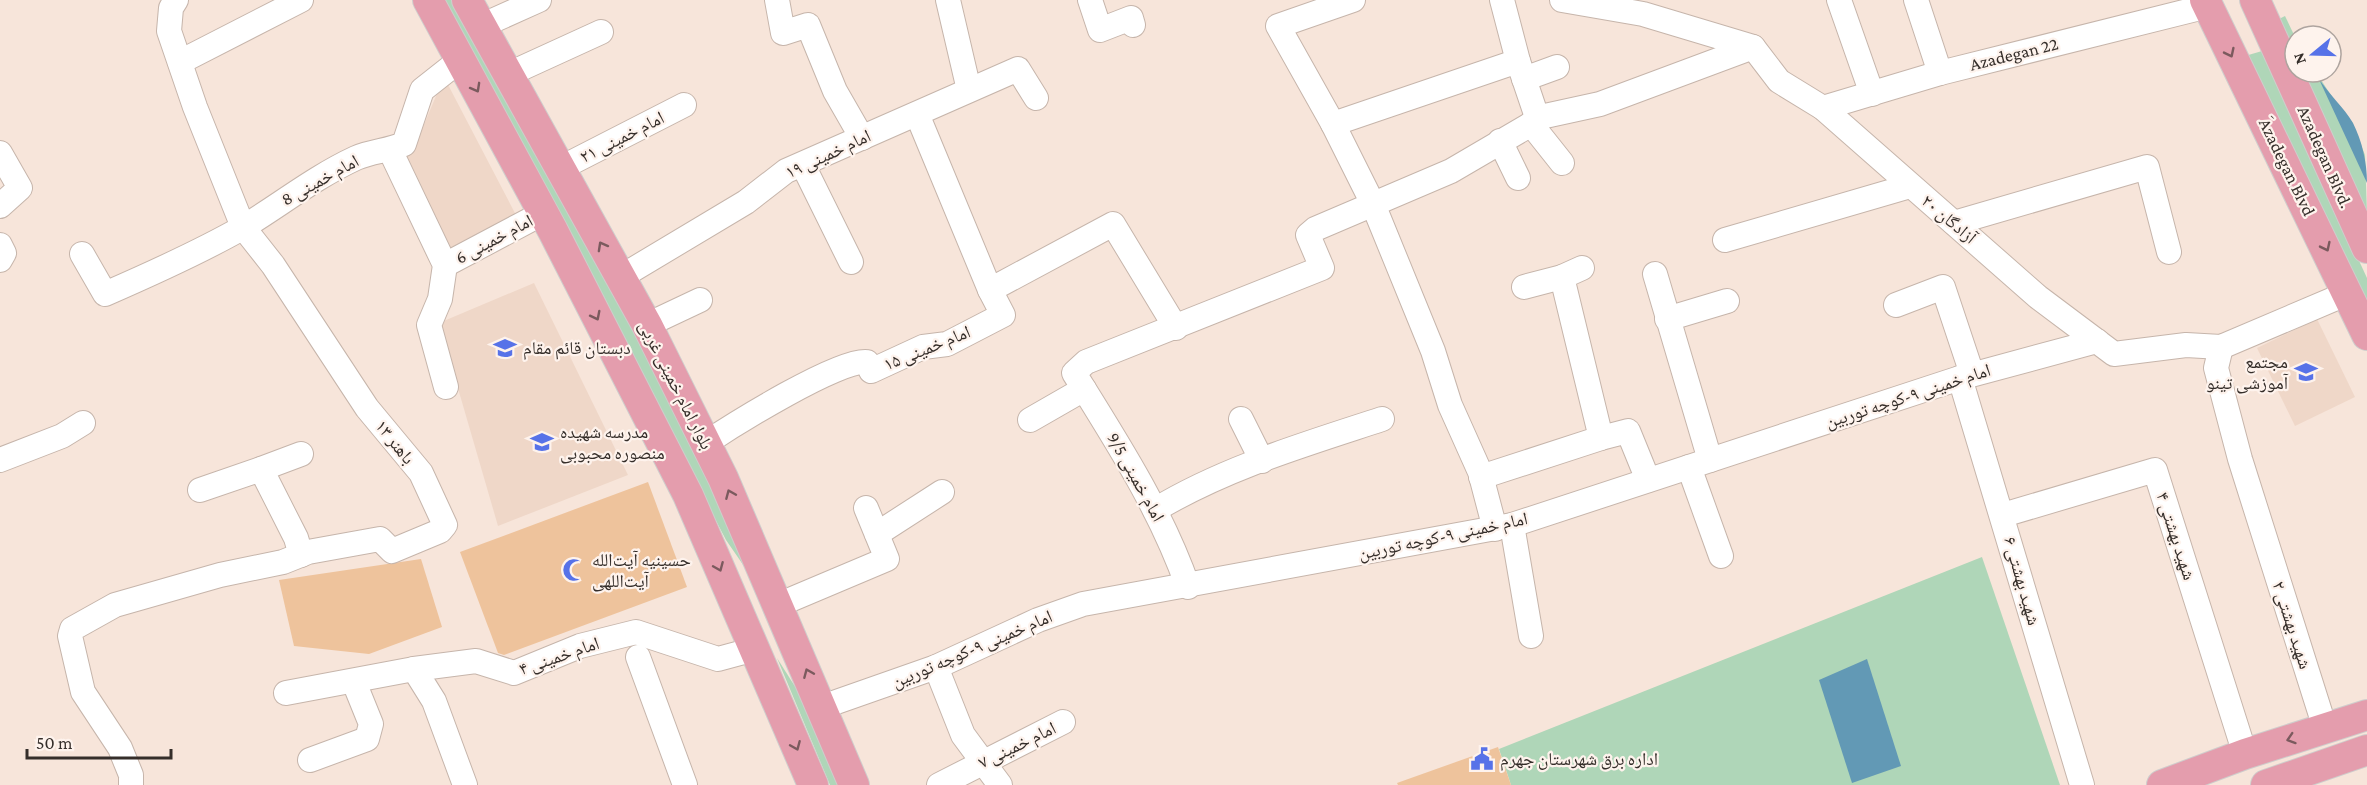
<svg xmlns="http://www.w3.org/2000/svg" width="2367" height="785" viewBox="0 0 2367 785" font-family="'Crimson Pro','Noto Naskh Arabic',serif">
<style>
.built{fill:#efd7c8}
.green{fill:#afd6b8}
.water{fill:#6299b5}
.building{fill:#eec39c}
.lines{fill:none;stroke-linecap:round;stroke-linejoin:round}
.minor-casing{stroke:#c6b5ab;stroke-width:26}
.major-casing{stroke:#cfcdcc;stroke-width:32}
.minor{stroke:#fff;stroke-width:24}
.major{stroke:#e49dad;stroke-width:30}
.oneway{stroke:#7b5a5e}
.labels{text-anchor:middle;stroke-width:4.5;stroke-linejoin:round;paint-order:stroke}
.street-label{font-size:18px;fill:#352e2a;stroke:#fef3ed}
.poi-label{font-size:18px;fill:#352e2a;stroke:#fef3ed;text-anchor:start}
</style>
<rect width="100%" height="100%" fill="#f7e5da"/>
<g class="built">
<polygon points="444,77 517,217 446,255 398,156 415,146"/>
<polygon points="534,283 628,475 498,526 439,323"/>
<polygon points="2317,319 2355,397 2295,426 2257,348"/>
</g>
<g class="green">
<polygon points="436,0 453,0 690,430 757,585 726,540 567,234"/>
<polygon points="2285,16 2295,37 2295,60 2277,20"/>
<polygon points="2262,51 2367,278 2367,314 2245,56"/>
<polygon points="2301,72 2316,72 2336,103 2352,122 2365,155 2367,214"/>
<polygon points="1982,557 2060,785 1511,785 1499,749"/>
<polygon points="777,658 813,715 843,785 830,785"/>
</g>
<g class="water">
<path d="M 2318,77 C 2328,94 2344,107 2353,123 C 2362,141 2367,162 2367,183 Z"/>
<polygon points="1867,659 1901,766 1852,783 1819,680"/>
</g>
<g class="building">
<polygon points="648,482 687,587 504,655 498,653 460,552"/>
<polygon points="421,559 442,627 369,654 294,646 279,580"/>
<polygon points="1498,747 1511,785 1398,785 1397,783"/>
</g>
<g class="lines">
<g class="minor-casing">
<g id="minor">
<polyline points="777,0 783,33 808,25 835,91 862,138"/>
<polyline points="948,0 969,90"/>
<polyline points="1090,0 1100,30 1131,18 1133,25"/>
<polyline points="1353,0 1278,26 1333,124 1373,204 1433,351 1450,405 1480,472 1495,529"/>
<polyline points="1502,0 1518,61"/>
<polyline points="1562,0 1643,14 1753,47 1779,81 1823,108 2038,297 2114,354 2186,345 2221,347 2348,293"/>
<polyline points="1839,0 1872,94"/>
<polyline points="1916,0 1940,73"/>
<polyline points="481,26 539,0"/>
<polyline points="180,62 301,0"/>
<polyline points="507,75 601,32"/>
<polyline points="1524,79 1557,67"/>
<polyline points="1823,108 1940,73 2208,6"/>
<polyline points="917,114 990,290"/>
<polyline points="1333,124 1518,61 1538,120"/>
<polyline points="1531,124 1562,163"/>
<polyline points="1500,141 1518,178"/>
<polyline points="390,150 445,265 440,299 429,325 446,387"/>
<polyline points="0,153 20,188 0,206"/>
<polyline points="803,165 851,262"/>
<polyline points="559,169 684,105"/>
<polyline points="1954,223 2147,167 2169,252"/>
<polyline points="1725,240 1910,186"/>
<polyline points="0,245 4,253 0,260"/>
<path d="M 82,254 L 105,294 C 151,274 198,253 242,228 C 280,205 315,177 356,158 C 372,151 388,151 404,144 L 422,90 L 460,60"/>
<polyline points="445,265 543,213"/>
<polyline points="1655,274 1710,460"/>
<polyline points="619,278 746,202 786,171 1018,69 1036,98"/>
<polyline points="1524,287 1562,277"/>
<polyline points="1896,305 1943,287 1972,374"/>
<polyline points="1667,319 1727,301"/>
<polyline points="647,325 700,300"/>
<polyline points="2221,347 2216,368 2240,459 2325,728"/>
<polyline points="1960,378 2082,785"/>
<polyline points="1241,419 1262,461"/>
<polyline points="1030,420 1084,389"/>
<polyline points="1601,438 1628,431 1648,480"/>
<path d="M 706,443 C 733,425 840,358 867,362 L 871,371 L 923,347 L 947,344 L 1003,315 L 990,290 L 1113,224 L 1176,328"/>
<polyline points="0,460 62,436 83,423"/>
<polyline points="1689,467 1721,556"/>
<polyline points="261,469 301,454"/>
<polyline points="1481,477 1601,438 1562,277 1582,268"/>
<polyline points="200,490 261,469 296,538 301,555"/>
<path d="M 1155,510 C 1224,468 1306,444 1382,419"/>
<polyline points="2003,515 2155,470 2245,754"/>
<polyline points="1512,525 1531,636"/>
<polyline points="877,534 942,492"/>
<path d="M 1188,587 C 1161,510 1117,442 1074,373 L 1086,362 L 1322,268 L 1308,235 L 1315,229 L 1451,171 L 1545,116 L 1600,104 L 1753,47"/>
<polyline points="778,605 887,559 866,508"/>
<polyline points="638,657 685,785"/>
<polyline points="936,667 963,735 1000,785"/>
<polyline points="286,693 414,669"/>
<polyline points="822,707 936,667 1038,620 1083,604 1512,525 1960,378 2097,341"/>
<polyline points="310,760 367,739 371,724 354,682"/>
<polyline points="131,785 131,775 120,748 83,692 70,636 72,629 115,605 220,575 283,562 308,552 380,539 392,551 440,531 445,525 421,473 367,408 273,265 243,227 195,107 169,31 171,8 176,0"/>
<polyline points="465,785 434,701 414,669 476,661 514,673 580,646 636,632 718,659 755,649"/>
<polyline points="939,785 1063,722"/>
</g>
</g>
<g class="major-casing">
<g id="major">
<polyline points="428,0 553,231 688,495 813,785"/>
<polyline points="467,0 647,325 723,478 854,785"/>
<polyline points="2205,0 2367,335"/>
<polyline points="2255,0 2367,248"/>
<polyline points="2162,785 2245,754 2367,715"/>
<polyline points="2266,785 2367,750"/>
</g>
</g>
<use href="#minor" class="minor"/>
<use href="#major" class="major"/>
</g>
<defs><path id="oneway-chevron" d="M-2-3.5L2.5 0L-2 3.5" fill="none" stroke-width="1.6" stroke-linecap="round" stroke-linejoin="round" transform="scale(1.5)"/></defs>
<g class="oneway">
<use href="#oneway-chevron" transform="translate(2230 53) rotate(64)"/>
<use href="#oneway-chevron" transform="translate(476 88) rotate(61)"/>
<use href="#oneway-chevron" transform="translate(602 246) rotate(-119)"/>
<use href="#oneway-chevron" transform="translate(2326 247) rotate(64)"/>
<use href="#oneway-chevron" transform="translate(596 316) rotate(63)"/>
<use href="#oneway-chevron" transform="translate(730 494) rotate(-113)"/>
<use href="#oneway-chevron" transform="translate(719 567) rotate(67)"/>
<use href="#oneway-chevron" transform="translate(808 673) rotate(-113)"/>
<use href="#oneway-chevron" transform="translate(2291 739) rotate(162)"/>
<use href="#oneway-chevron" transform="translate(796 746) rotate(67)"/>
</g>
<defs>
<g id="school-bare" transform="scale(1.8)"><path d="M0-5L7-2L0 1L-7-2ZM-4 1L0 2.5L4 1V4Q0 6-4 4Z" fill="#5772e8" stroke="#fef3ed" stroke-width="2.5" paint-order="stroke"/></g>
<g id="mosque-bare" transform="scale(1.8)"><path d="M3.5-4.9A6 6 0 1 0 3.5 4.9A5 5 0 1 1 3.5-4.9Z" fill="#5772e8" stroke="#fef3ed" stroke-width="2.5" paint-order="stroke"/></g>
<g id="civic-bare" transform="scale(1.8)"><path d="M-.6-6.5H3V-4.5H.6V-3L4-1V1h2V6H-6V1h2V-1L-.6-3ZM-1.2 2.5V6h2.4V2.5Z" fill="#5772e8" stroke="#fef3ed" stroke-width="2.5" paint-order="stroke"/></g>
</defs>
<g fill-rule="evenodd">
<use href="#school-bare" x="505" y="348"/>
<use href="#school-bare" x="2306" y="372"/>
<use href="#school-bare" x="542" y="442"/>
<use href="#mosque-bare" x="574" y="570"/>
<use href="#civic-bare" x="1482" y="759"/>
</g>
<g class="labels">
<g class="street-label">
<text transform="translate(2014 54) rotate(-14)" y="6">Azadegan 22</text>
<text transform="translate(622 137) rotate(-27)" y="6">امام خمینی ۲۱</text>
<text transform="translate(828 154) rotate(-25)" y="6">امام خمینی ۱۹</text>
<text transform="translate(2325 157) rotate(66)" y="6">Azadegan Blvd.</text>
<text transform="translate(2287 167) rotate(64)" y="6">َAzadegan Blvd</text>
<text transform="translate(320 180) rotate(-29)" y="6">امام خمینی 8</text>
<text transform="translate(1949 219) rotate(40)" y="6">آزادگان ۲۰</text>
<text transform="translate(494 239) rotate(-28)" y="6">امام خمینی 6</text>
<text transform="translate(927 348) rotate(-22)" y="6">امام خمینی ۱۵</text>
<text transform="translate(676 385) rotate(63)" y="6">بلوار امام خمینی غربی</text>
<text transform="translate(1908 396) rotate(-18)" y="6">امام خمینی ۹-کوچه توربین</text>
<text transform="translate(395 442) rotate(51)" y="6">باهنر ۱۳</text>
<text transform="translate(1136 477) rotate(61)" y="6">امام خمینی 9/5</text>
<text transform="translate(1443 536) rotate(-12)" y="6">امام خمینی ۹-کوچه توربین</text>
<text transform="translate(2176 536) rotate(72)" y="6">شهید بهشتی ۴</text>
<text transform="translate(2022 581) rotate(74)" y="6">شهید بهشتی ۶</text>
<text transform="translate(2292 625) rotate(72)" y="6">شهید بهشتی ۲</text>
<text transform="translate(972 649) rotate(-23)" y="6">امام خمینی ۹-کوچه توربین</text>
<text transform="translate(559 656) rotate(-19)" y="6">امام خمینی ۴</text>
<text transform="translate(1017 745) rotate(-26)" y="6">امام خمینی ۷</text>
</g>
<g class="poi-label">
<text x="523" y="354">دبستان قائم مقام</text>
<text x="2288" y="368" text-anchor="end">مجتمع<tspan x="2288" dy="21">آموزشی تینو</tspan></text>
<text x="560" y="438">مدرسه شهیده<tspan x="560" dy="21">منصوره محبوبی</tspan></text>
<text x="592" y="566">حسینیه آیت‌الله<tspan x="592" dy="21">آیت‌اللهی</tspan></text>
<text x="1500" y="765">اداره برق شهرستان جهرم</text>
</g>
</g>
<g transform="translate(2313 54) rotate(251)"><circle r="28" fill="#fef3ed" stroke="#aea49f" stroke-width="1.5"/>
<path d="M0-4.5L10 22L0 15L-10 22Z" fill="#5772e8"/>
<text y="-9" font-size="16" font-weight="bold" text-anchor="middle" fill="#352e2a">N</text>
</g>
<path d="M27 749v9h144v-9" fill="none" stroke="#352e2a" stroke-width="3"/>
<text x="36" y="749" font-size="18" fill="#352e2a" stroke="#fef3ed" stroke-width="4.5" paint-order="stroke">50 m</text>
</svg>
